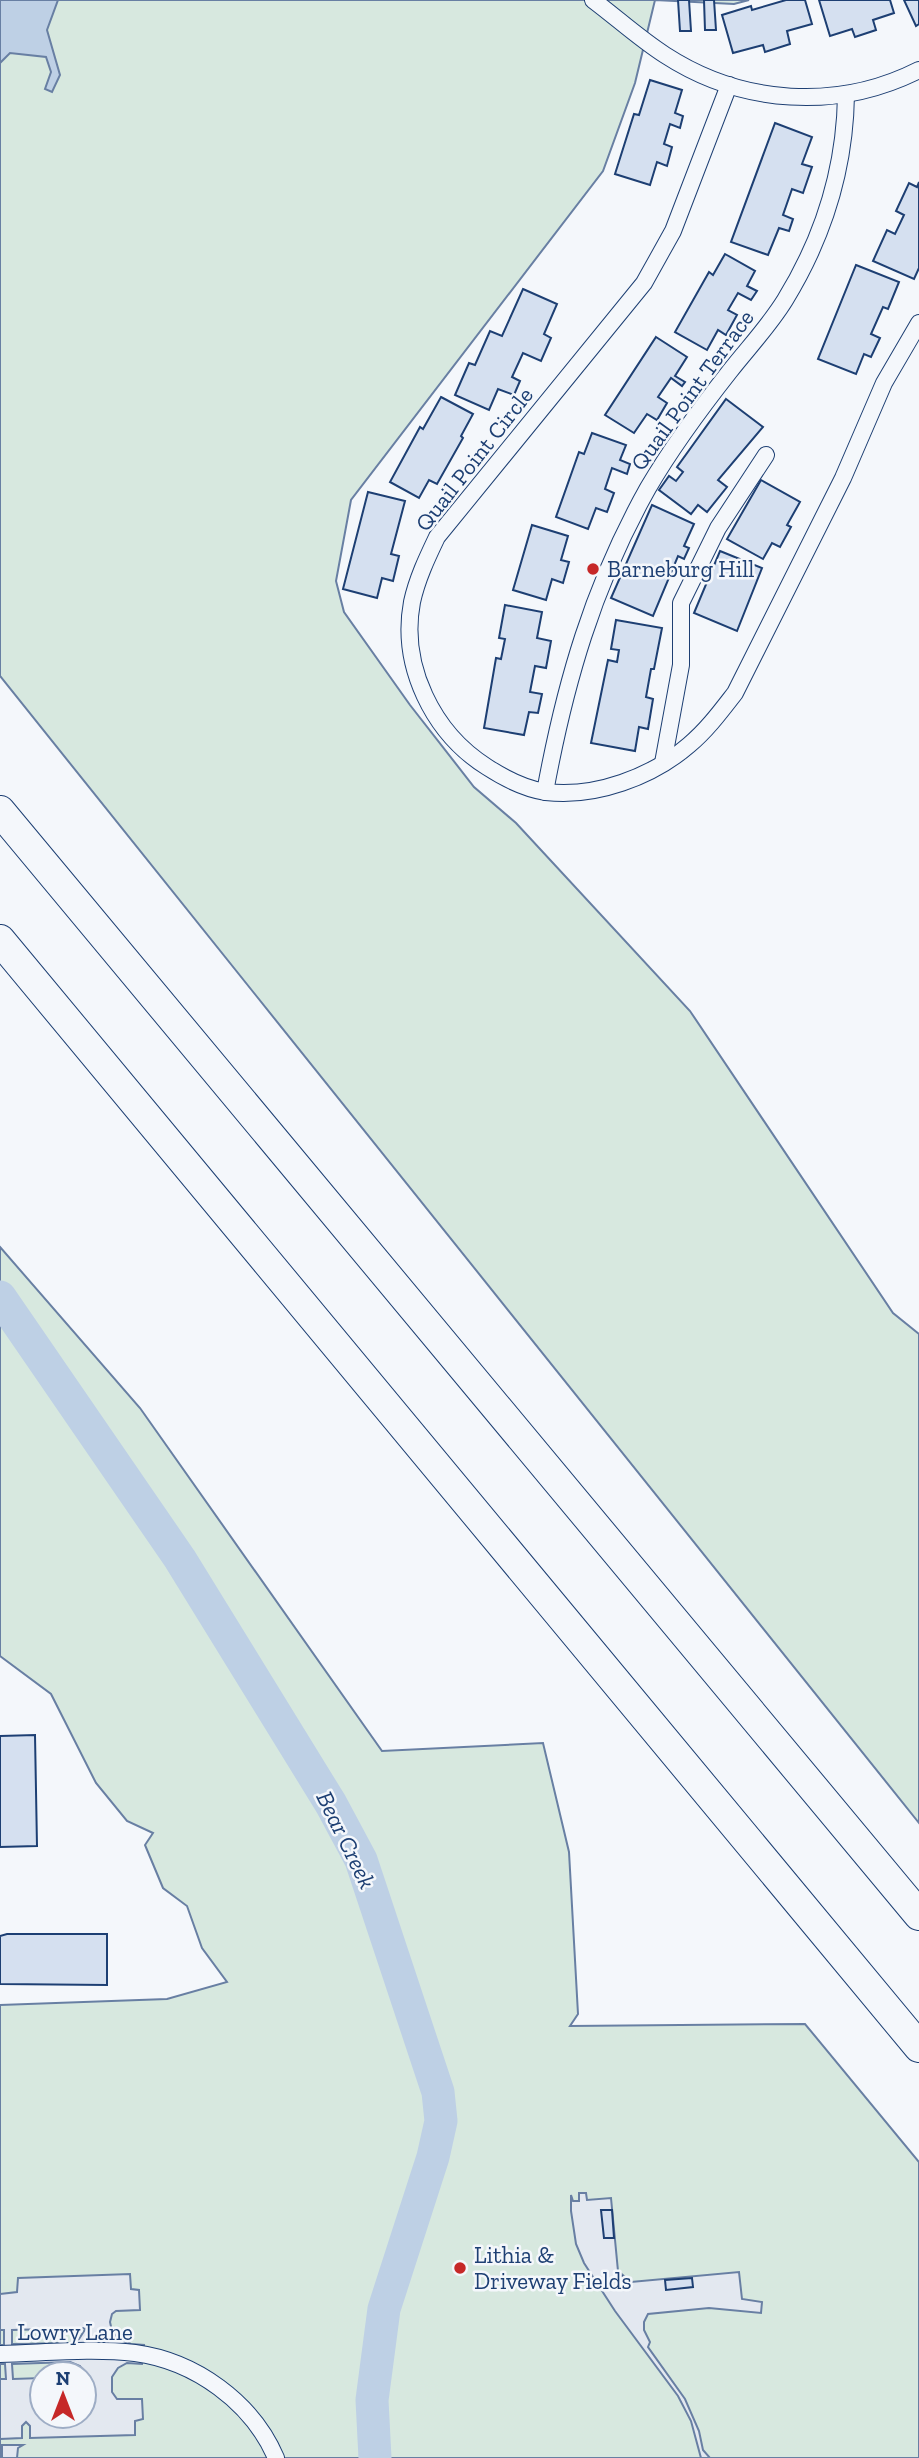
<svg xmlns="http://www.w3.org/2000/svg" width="919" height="2458" viewBox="0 0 919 2458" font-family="'Zilla Slab',serif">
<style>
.green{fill:#d7e8df;stroke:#687fa3;stroke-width:2;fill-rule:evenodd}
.parking{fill:#e3e8f0;stroke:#687fa3;stroke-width:2;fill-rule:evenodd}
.water{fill:#bed0e5;stroke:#687fa3;stroke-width:2}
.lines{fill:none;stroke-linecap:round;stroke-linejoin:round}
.river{stroke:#bed0e5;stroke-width:33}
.building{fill:#d5e0f0;stroke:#1d3f73;stroke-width:2}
.minor-casing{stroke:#1d3f73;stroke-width:18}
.motorway-casing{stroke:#1d3f73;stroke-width:32}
.minor{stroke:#f4f7fb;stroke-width:16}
.motorway{stroke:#f4f7fb;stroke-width:30}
.poi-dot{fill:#c62828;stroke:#f4f7fb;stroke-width:2.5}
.labels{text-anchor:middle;stroke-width:5;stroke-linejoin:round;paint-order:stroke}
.street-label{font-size:23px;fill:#1d3f73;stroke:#f4f7fb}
.poi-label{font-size:23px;fill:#1d3f73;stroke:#f4f7fb;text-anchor:start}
.water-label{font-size:24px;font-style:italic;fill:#1d3f73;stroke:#f4f7fb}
</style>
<rect width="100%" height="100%" fill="#f4f7fb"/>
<g class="green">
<polygon points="0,0 749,0 734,4 655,0 635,83 603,171 351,500 336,581 344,612 410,705 474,787 516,823 690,1011 893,1313 919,1334 919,1823 0,676"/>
<path d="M 0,1247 L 140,1408 L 382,1751 L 543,1743 L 569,1852 L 578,2014 L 570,2026 L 805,2024 L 919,2162 L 919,2458 L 0,2458 L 0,2005 L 167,1999 L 227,1982 L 202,1948 L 187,1906 L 163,1888 L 145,1845 L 153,1833 L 127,1821 L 96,1783 L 51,1694 L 0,1656 ZM 42,2374 L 84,2374 L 84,2416 L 42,2416 Z"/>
</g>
<g class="parking">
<polygon points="579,2193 586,2193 587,2200 611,2198 618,2271 631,2282 739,2272 742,2299 762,2302 761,2313 709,2308 648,2314 644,2322 644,2330 650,2342 648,2347 685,2399 699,2431 703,2450 710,2458 701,2458 691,2421 678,2396 615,2311 584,2263 576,2244 571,2211 571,2195 573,2201 579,2201"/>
<path d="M 130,2274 L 131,2289 L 139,2290 L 140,2310 L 116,2311 L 112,2314 L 110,2322 L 112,2331 L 118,2339 L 131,2344 L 144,2345 L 142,2364 L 127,2363 L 118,2368 L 112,2377 L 112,2392 L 117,2399 L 142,2399 L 143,2419 L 135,2421 L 135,2435 L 30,2438 L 30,2426 L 26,2422 L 22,2426 L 22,2438 L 0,2439 L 0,2379 L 6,2379 L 5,2364 L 0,2364 L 0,2345 L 4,2345 L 4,2330 L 0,2330 L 0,2294 L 17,2292 L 18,2278 ZM 86,2328 L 79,2339 L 69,2343 L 12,2344 L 12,2330 ZM 70,2362 L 80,2366 L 87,2376 L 84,2376 L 84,2416 L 42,2416 L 42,2378 L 13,2379 L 12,2364 Z"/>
<polygon points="2,2445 23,2445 18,2448 17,2458 2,2458"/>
</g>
<polygon class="water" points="0,0 58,0 47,30 60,75 52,92 45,89 51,72 46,57 10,53 0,63"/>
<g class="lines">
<polyline class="river" points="0,1297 180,1559 331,1804 361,1860 438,2092 441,2121 433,2157 384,2309 372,2400 375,2458"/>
</g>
<g class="building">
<polygon points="678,0 689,0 691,31 680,31"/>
<polygon points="704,0 714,0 716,30 705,30"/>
<polygon points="786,0 805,0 812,24 787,31 790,44 765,52 763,45 733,53 722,15 751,6 752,10"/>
<polygon points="819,0 890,0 894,13 873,20 876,30 855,37 852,29 830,36"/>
<polygon points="904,0 919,0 919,24 916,26"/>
<polygon points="650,80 682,90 675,113 683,116 680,128 670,124 664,144 672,147 667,166 657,162 650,185 615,174 634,114 639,115"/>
<polygon points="775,123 812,137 802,164 812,167 803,193 792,189 783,215 793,219 789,231 779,228 768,255 731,242"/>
<polygon points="919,182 919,268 914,279 873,261 887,230 895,234 904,215 896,211 909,183 917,187"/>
<polygon points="725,254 755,271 747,286 757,291 751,300 738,293 728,310 737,315 726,335 718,330 707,350 675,332 709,272 713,275"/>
<polygon points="856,265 899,282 888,309 883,307 871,334 880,338 871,357 864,354 856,374 818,359"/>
<polygon points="523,289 557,304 544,334 551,338 541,361 523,353 512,377 520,381 514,395 498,389 489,410 455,395 469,363 475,365 490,331 502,336"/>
<polygon points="656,337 687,357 675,376 685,382 682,386 671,378 658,397 667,403 657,420 647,414 634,433 605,415"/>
<polygon points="441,397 473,414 461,436 463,438 437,484 429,480 419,498 390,482 420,427 423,429"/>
<polygon points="726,399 763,427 718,480 727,487 707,512 698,505 691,514 659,490 669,476 676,481 683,472 677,467"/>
<polygon points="592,433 626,445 620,460 630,464 627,474 612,468 605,489 614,493 607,512 596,508 588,529 556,517 579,452 584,454"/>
<polygon points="761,480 800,502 787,525 791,527 780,547 772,543 763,559 727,539"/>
<polygon points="368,492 405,501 391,554 399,556 393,581 382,578 377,598 343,589"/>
<polygon points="652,505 694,524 684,546 689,548 684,559 678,556 653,616 611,598"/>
<polygon points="532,525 568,536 561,560 569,562 563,583 552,579 546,600 513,590"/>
<polygon points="720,551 762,568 737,631 694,613"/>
<polygon points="505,605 542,612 537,638 551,641 546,668 535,666 530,692 542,694 538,713 529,712 524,735 484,728 496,658 501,659 505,639 499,638"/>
<polygon points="616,620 662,628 654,669 651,669 646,697 653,699 648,729 639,727 635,751 591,743 608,660 617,662 619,650 611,649"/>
<polygon points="35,1735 37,1846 0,1847 0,1736"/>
<polygon points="7,1934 107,1934 107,1985 0,1984 0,1936"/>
<polygon points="601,2210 612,2210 614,2238 604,2238"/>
<polygon points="619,2274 628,2281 623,2287 614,2280"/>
<polygon points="692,2278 693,2287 666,2290 665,2280"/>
</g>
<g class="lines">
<g class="minor-casing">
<g id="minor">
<path d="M 593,0 C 617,18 640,39 665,55 C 742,105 838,111 919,70"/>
<path d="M 729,85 L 673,231 L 644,283 L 437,537 C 427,558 417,579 412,602 C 400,666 433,733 487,767 C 504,778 525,789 546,792 C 595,798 652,777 689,745 C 707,730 721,711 735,693 L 843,478 L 884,383 L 919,323"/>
<polyline points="663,763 681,665 681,603 718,528 766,455"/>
<path d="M 545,792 C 565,683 593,586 648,488 C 672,447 700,409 730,371 C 748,348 769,326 785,300 C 823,238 845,168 846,95"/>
<path d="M 0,2354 C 44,2353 91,2348 135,2353 C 195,2361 252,2402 276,2458"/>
</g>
</g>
<g class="motorway-casing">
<g id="motorway">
<polyline points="0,811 919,1915"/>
<polyline points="0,940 919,2047"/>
</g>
</g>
<use href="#minor" class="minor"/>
<use href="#motorway" class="motorway"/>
</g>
<g class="poi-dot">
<circle cx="593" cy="569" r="7"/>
<circle cx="460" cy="2268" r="7"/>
</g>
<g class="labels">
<g class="street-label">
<text transform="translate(692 390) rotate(-54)" y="8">Quail Point Terrace</text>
<text transform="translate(474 459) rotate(-52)" y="8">Quail Point Circle</text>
<text x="75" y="2340">Lowry Lane</text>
</g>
<g class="poi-label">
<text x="607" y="577">Barneburg Hill</text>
<text x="474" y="2263">Lithia &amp;<tspan x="474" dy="26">Driveway Fields</tspan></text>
</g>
<g class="water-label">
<text transform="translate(346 1840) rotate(64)" y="8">Bear Creek</text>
</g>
</g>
<g transform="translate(63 2395)"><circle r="33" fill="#f4f7fb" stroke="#9eadc5" stroke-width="2"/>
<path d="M0-5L12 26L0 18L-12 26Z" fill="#c62828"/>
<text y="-10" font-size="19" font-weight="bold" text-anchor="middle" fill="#1d3f73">N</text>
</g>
</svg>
